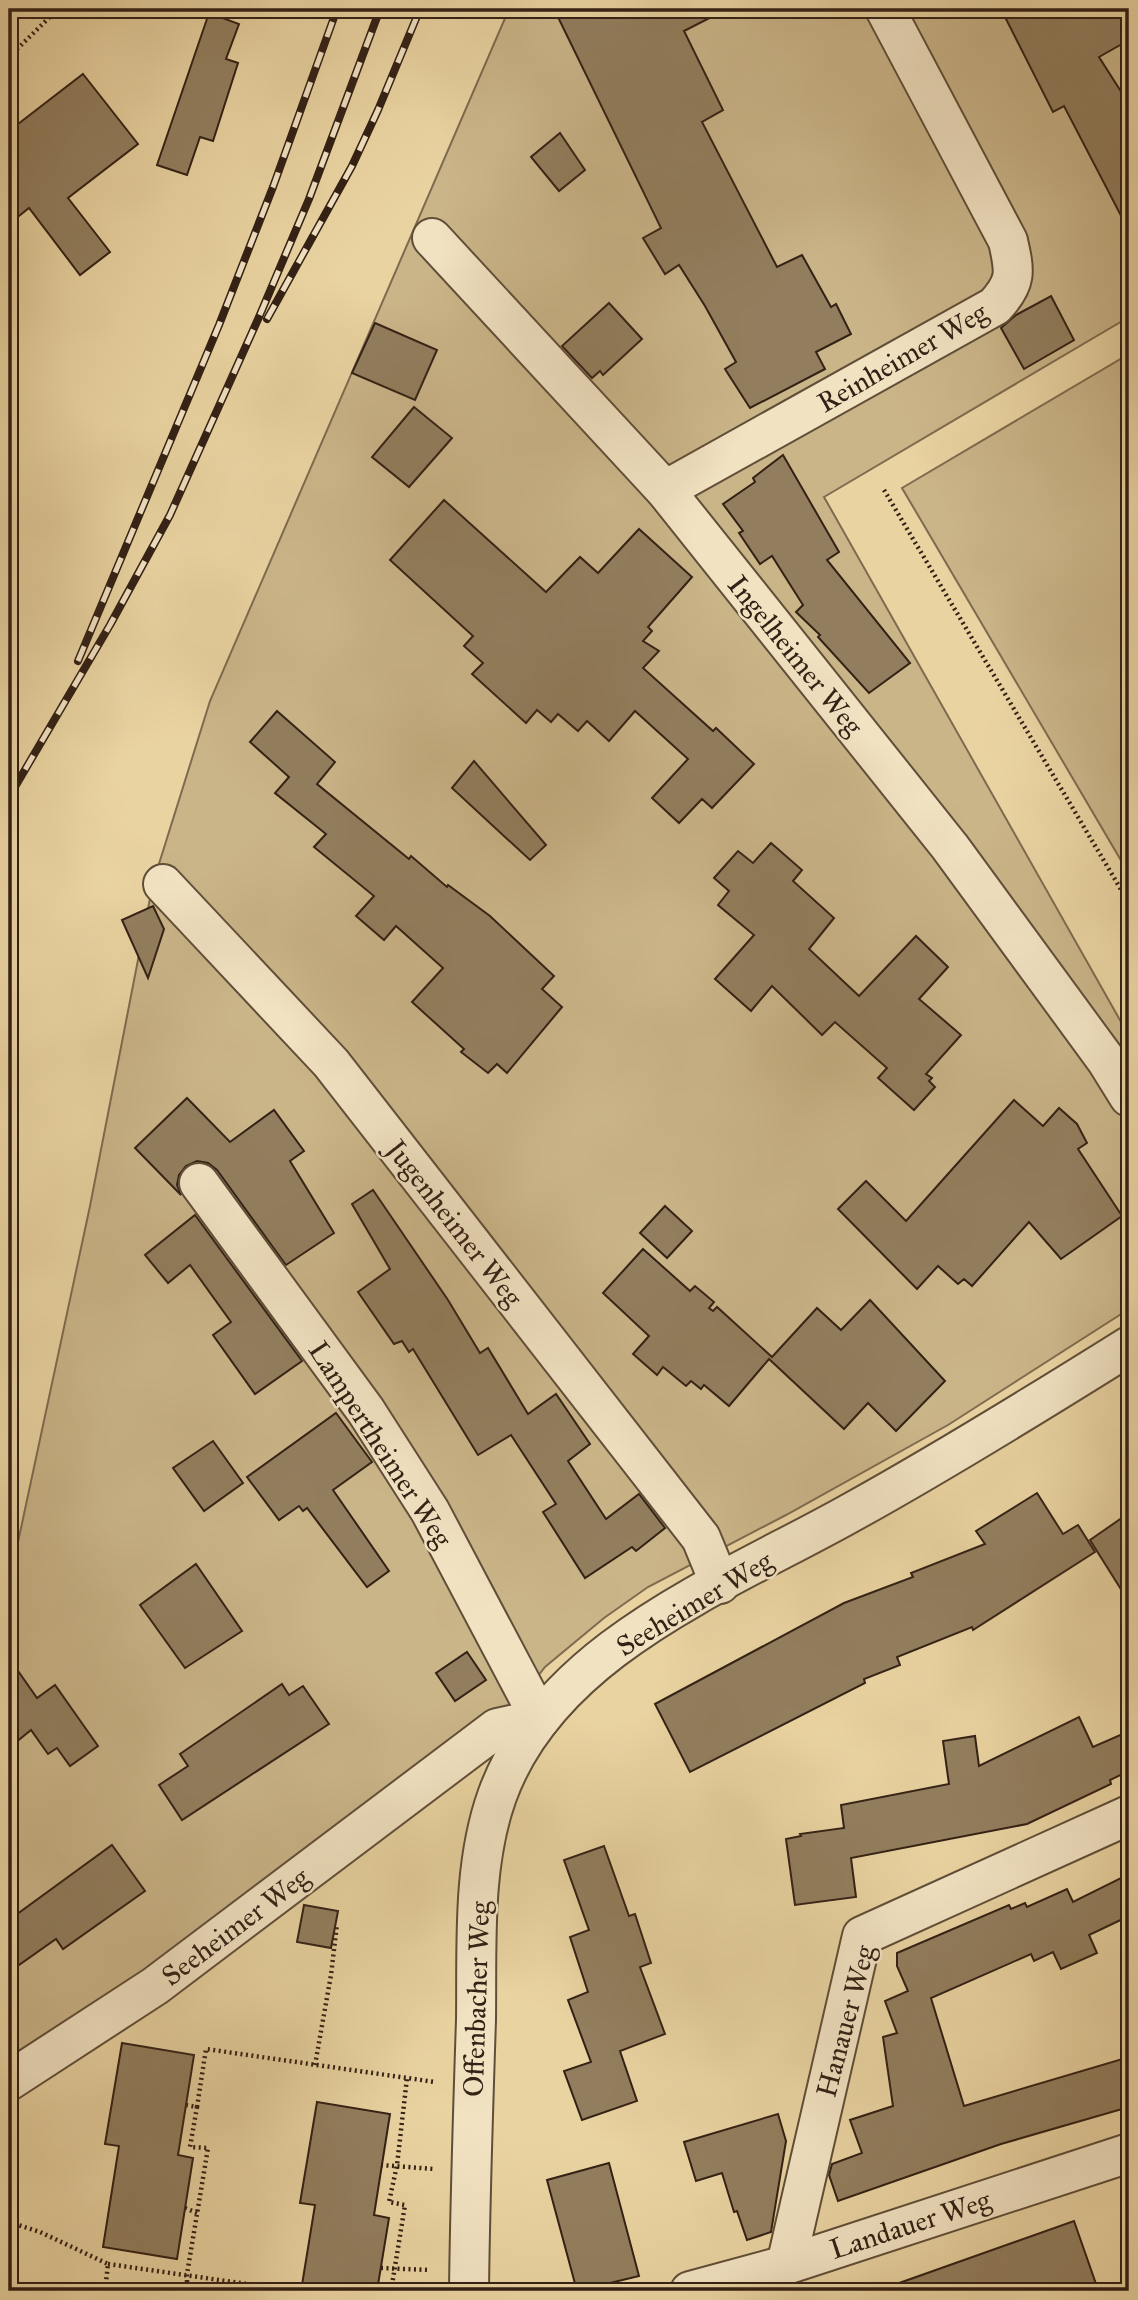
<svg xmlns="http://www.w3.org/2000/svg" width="1138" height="2300" viewBox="0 0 1138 2300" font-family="'IM FELL Great Primer',serif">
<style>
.green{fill:#cab589;stroke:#7e6b4f;stroke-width:2}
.building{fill:#927e5e;stroke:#332115;stroke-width:2}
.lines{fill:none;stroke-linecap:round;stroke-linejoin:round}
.minor-casing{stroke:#604e38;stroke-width:42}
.path{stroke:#332115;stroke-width:4.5;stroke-dasharray:2 3.5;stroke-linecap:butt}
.minor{stroke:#f1e2c2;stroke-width:38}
.rail-casing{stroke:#332115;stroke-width:8}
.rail{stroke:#f1e2c2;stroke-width:5;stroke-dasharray:16;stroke-linecap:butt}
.labels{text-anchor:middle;stroke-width:5;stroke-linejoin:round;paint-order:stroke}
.street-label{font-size:28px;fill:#332115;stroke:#f1e2c2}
</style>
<rect width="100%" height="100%" fill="#e9d3a1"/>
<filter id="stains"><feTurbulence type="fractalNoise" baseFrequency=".00286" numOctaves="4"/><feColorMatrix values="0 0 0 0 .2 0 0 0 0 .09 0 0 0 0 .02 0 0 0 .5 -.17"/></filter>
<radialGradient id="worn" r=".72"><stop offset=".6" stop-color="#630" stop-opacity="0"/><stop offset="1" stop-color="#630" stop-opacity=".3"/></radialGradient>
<g class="green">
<polygon points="509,9 1129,9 1129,317 824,497 1129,1036 1129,1309 948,1425 786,1515 648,1587 604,1618 545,1667 509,1713 9,2080 9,1584 90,1206 153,883 210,701"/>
<polygon points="1129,354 1129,874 902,488"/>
</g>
<g class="building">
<polygon points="554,9 727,9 684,31 723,110 702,122 777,267 802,255 831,307 836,304 851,334 816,352 825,369 750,408 725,369 736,362 705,306 679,265 665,274 643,238 661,228"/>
<polygon points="1001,9 1129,9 1129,40 1099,57 1129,104 1129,231 1064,106 1053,112"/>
<polygon points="209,13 239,24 226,59 238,63 213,141 200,137 187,175 157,165"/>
<polygon points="83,74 138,144 68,198 110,252 80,275 29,208 9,224 9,131"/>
<polygon points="560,133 585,170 559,191 531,157"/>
<polygon points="1051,296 1074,340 1024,369 1001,328 1016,315"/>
<polygon points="609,303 642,339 603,375 600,371 592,378 562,346"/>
<polygon points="375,323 437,350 415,400 352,373"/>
<polygon points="414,407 452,438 409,487 372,457"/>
<polygon points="783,455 839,552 827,560 910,663 869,693 818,637 820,635 796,612 803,605 772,556 760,564 739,533 743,531 723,504 755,482 753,478"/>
<polygon points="444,500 546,592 580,557 598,573 639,529 692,577 648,627 652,631 643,641 659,651 643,668 713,731 716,728 754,764 712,808 702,799 679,823 652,798 688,759 635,711 609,741 587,721 578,731 558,714 551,722 537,710 526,723 472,674 483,663 464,646 473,636 390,560"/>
<polygon points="277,711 335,762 317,784 409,859 411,856 447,887 448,885 490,916 554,976 542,989 562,1007 507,1073 497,1064 488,1073 461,1052 464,1049 412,1002 443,968 396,926 384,940 356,916 374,896 314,847 326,834 275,793 289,777 250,742"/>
<polygon points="474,761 546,845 530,860 452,788"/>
<polygon points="771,843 802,870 793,881 834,918 809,949 859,996 916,936 948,967 919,999 961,1035 926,1074 932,1078 929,1081 935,1087 914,1110 878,1078 887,1068 835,1022 822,1035 772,986 751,1011 715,979 754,935 718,905 729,891 714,878 738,851 753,863"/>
<polygon points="153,906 164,929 148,978 122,920"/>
<polygon points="187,1098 230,1142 274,1110 304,1151 290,1161 334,1233 286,1265 217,1170 208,1163 197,1161 186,1166 179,1175 177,1185 181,1195 135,1148"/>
<polygon points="1014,1100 1043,1126 1059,1108 1077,1124 1087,1143 1078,1149 1122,1216 1061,1259 1029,1222 972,1286 964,1279 958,1284 938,1266 917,1289 838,1209 866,1181 906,1221"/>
<polygon points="373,1190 448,1300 480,1353 488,1348 528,1414 556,1394 590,1444 568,1461 606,1519 639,1494 665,1528 636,1551 632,1547 585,1578 543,1512 556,1504 511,1435 478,1455 413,1349 409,1352 402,1341 394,1344 358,1292 390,1269 352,1204"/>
<polygon points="665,1206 692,1231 667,1258 640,1233"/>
<polygon points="195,1215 302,1361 255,1394 213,1335 231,1322 190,1265 168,1283 145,1255"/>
<polygon points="643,1249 690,1291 695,1286 714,1302 709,1308 713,1311 717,1307 772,1357 817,1308 841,1330 870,1300 945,1381 896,1431 868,1403 844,1429 769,1359 729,1406 704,1385 701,1389 691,1381 686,1386 663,1367 657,1375 633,1354 649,1336 603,1293"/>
<polygon points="336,1413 372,1462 333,1490 389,1571 367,1587 307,1508 303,1511 299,1506 279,1520 247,1477"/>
<polygon points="213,1441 243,1483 204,1511 173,1468"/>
<polygon points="1037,1493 1063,1534 1078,1525 1095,1552 973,1630 972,1627 897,1657 900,1665 864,1679 865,1683 690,1772 655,1704 844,1603 913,1577 911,1573 985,1544 976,1531"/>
<polygon points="1129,1513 1129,1602 1090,1540"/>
<polygon points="196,1564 242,1631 185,1668 140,1605"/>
<polygon points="467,1652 486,1680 455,1701 436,1673"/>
<polygon points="9,1658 37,1698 55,1685 98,1746 70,1766 57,1748 48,1754 31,1730 9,1748"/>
<polygon points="282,1684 289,1695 303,1686 329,1724 182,1820 159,1785 188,1766 180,1754"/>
<polygon points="1079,1717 1093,1747 1125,1733 1129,1771 1110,1780 1111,1784 1027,1824 851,1858 856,1897 795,1905 786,1839 801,1836 800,1834 844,1828 841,1805 949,1784 943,1741 975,1736 979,1766"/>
<polygon points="112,1845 145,1891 63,1949 56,1939 9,1972 9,1920"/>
<polygon points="604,1846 629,1916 635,1914 651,1963 640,1967 665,2034 620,2051 637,2101 582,2120 564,2071 591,2062 568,2000 588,1992 570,1937 589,1930 564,1860"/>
<polygon points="1129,1874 1129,1916 1089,1935 1097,1953 1061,1969 1053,1952 1034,1961 1031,1954 931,1998 964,2106 1129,2057 1129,2107 1001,2144 838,2201 829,2175 832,2164 862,2153 850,2120 893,2106 883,2037 897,2033 885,2001 908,1991 897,1966 897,1953 1009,1905 1011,1909 1025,1903 1027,1907 1067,1889 1073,1902"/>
<polygon points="304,1905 338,1911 331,1948 297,1942"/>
<polygon points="122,2043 194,2055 178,2155 193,2158 177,2259 103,2247 119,2146 105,2144"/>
<polygon points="317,2102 390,2114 374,2215 389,2218 377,2291 301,2291 315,2205 300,2203"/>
<polygon points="778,2114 786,2141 771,2232 747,2240 737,2211 734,2212 722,2173 696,2181 684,2142"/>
<polygon points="609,2163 639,2276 577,2291 547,2180"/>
<polygon points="1074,2221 1096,2284 1076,2291 889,2291 888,2287"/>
</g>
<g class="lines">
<g class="minor-casing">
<g id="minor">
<polyline points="432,238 665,490 950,847 1106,1060 1129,1097"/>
<path d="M 665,490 L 995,306 C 1017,282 1015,272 1008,241 L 885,9"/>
<polyline points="163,884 331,1063 701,1538 720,1584"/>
<polyline points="199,1183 366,1411 430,1511 540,1719"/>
<polyline points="9,2081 155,1986 497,1728 540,1719"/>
<polyline points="786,2265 862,1936 1129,1815"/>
<path d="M 469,2291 C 470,2201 473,2111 476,2020 C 477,1946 472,1866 497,1796 C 550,1648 726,1583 852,1512 C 946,1460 1038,1403 1129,1346"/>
<polyline points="690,2291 786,2265 1129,2153"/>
</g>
</g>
<g class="path">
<polyline points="9,57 58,9"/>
<polyline points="884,490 1129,903"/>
<polyline points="315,2065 331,1975 337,1924"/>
<polyline points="186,2105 197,2107 190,2147 208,2148 187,2274 187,2291"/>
<polyline points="197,2107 206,2049 435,2082"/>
<polyline points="381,2165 434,2169"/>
<polyline points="185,2208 197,2213"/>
<polyline points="9,2222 40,2232 108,2264 105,2291"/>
<polyline points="108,2264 247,2284 246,2291"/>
<polyline points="381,2268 430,2270"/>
<polyline points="391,2291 405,2205 389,2202 397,2165 407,2078"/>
</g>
<use href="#minor" class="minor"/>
<g class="rail-casing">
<g id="rail">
<polyline points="267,319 352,166 378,110 420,9"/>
<polyline points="78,661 219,325 273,187 337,9"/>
<polyline points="9,797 110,625 170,515 259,317 309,199 380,9"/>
</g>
</g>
<use href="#rail" class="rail"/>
</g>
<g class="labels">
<g class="street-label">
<text transform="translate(902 357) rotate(-30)" y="10">Reinheimer Weg</text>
<text transform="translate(796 655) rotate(51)" y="10">Ingelheimer Weg</text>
<text transform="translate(455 1223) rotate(52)" y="10">Jugenheimer Weg</text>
<text transform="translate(381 1444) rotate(57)" y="10">Lampertheimer Weg</text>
<text transform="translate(694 1603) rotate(-31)" y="10">Seeheimer Weg</text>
<text transform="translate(235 1926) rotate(-37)" y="10">Seeheimer Weg</text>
<text transform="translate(476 1999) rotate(-88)" y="10">Offenbacher Weg</text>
<text transform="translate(845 2021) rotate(-75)" y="10">Hanauer Weg</text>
<text transform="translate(910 2224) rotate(-18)" y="10">Landauer Weg</text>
</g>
</g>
<rect width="1138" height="2300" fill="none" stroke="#e9d3a1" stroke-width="35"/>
<rect x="10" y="10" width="1117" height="2279" fill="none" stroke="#332115" stroke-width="3.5"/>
<rect x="18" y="18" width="1103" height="2265" fill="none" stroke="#332115" stroke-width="2"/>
<rect width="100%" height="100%" filter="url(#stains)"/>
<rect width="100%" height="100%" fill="url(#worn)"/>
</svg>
